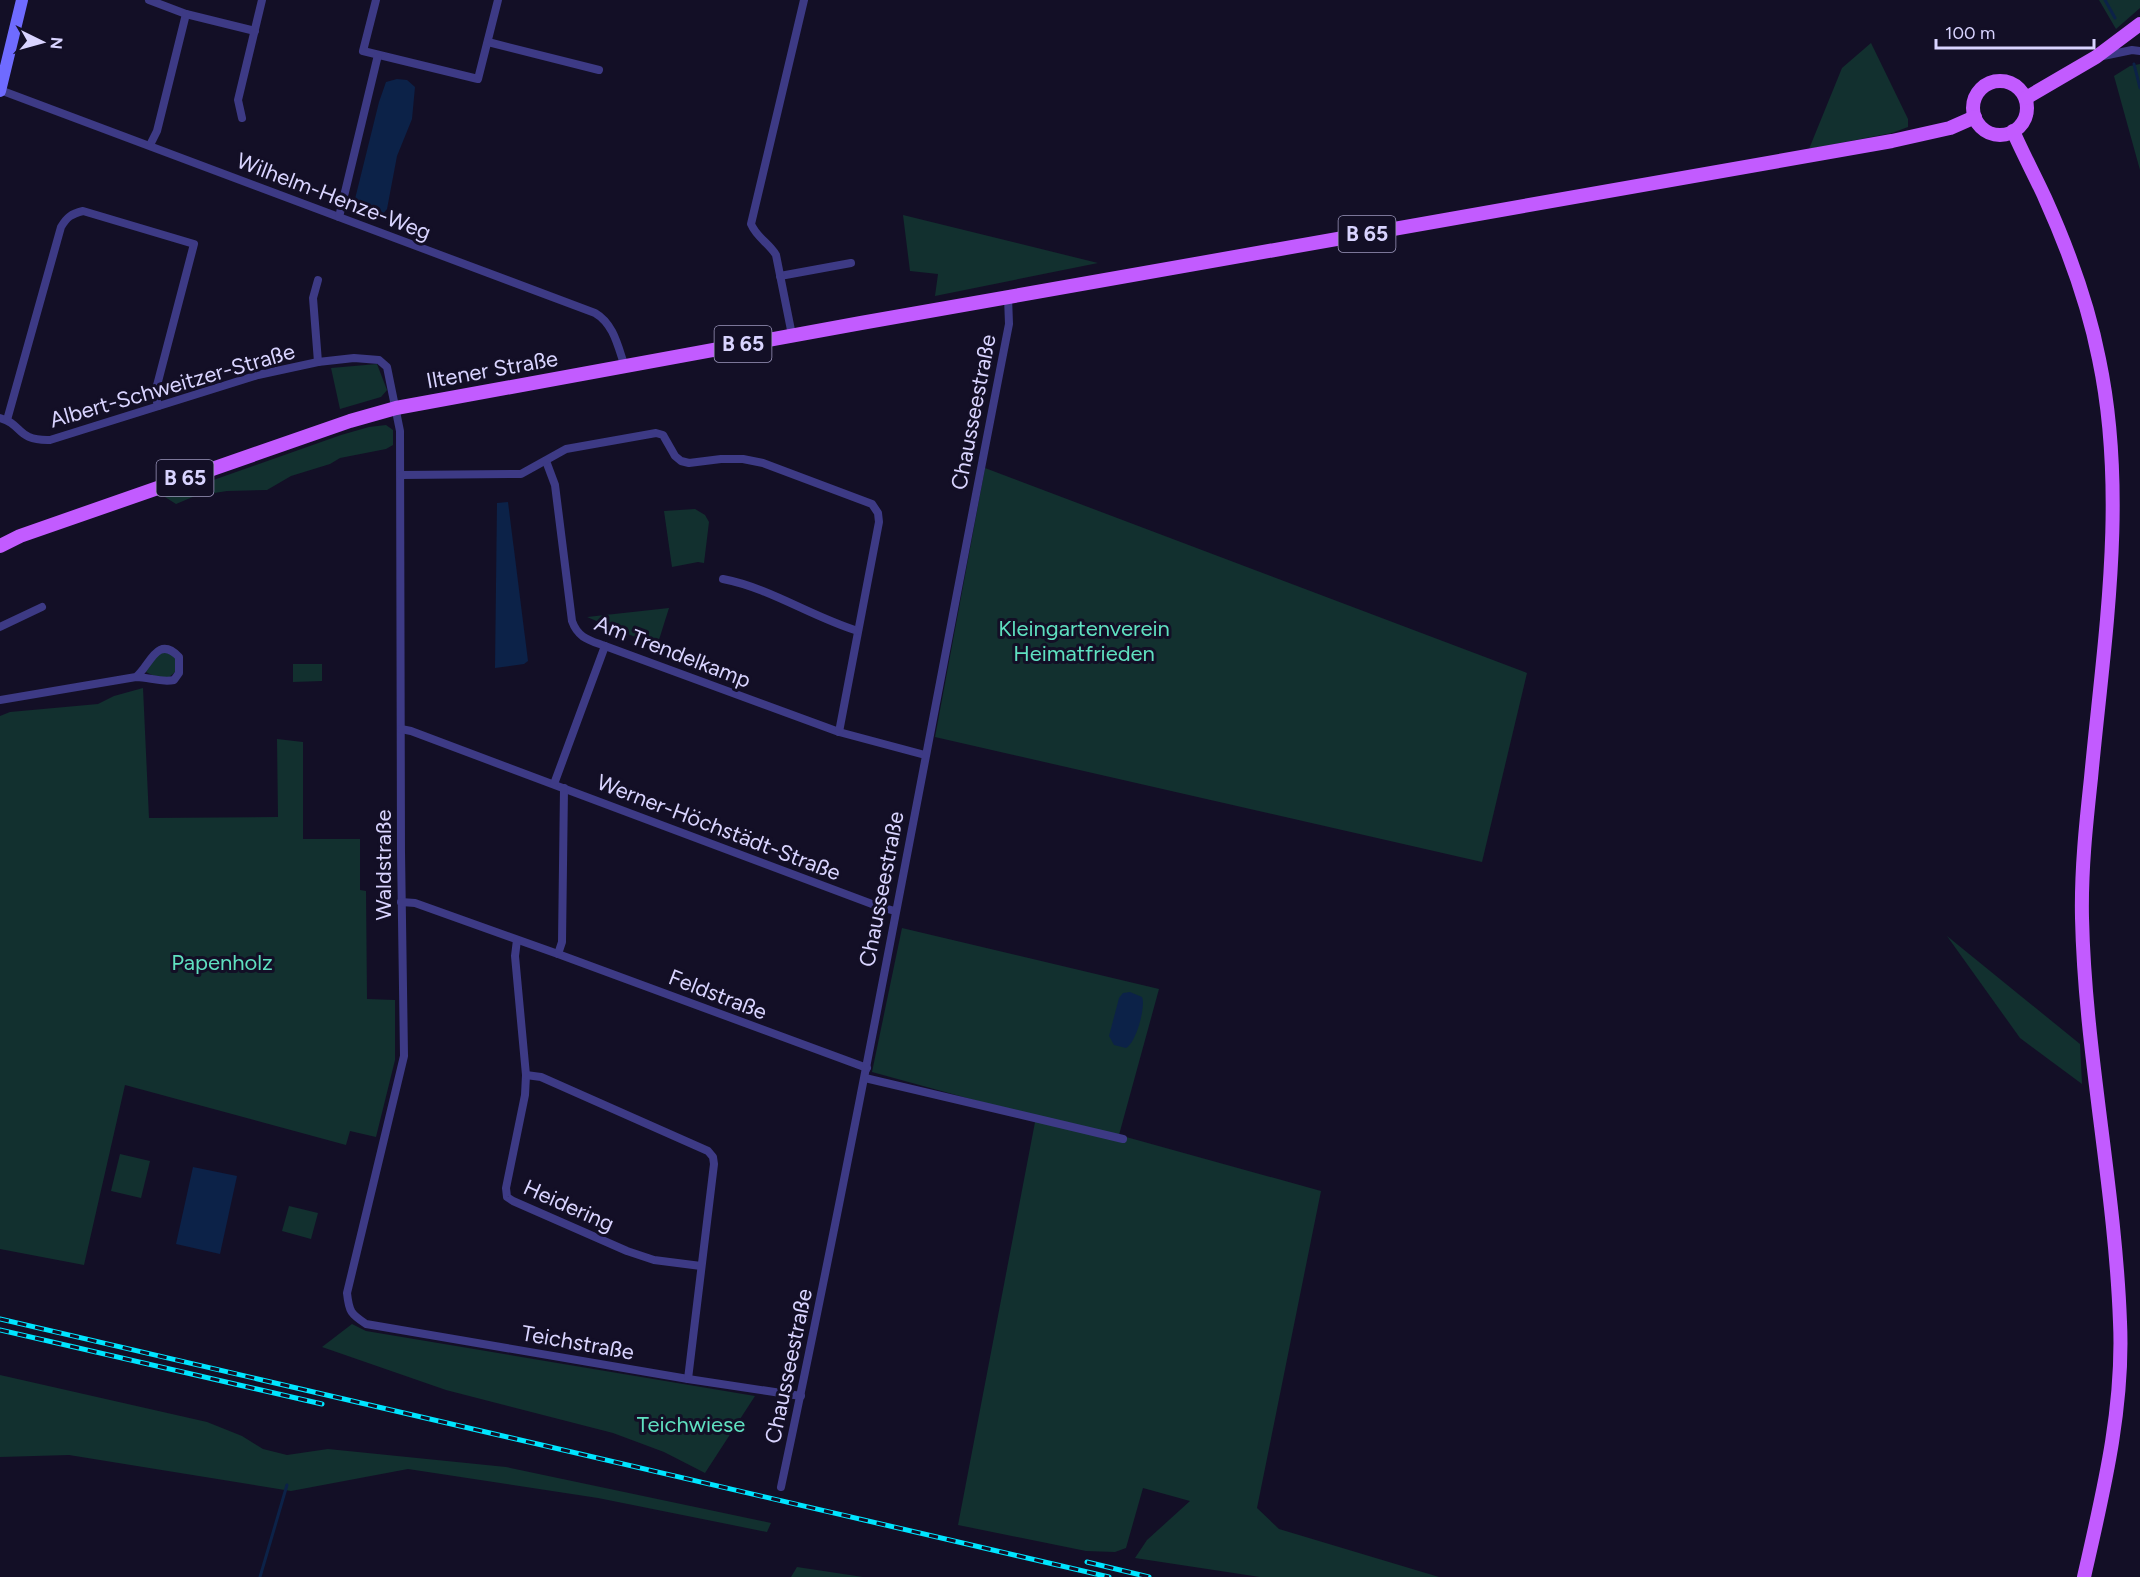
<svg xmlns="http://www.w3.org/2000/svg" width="2140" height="1577" viewBox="0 0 2140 1577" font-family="Figtree,sans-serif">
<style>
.green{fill:#12302f}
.water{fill:#0c2248}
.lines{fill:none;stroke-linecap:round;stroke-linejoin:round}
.stream{stroke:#0c2248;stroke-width:3}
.minor{stroke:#3d3a85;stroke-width:8}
.secondary{stroke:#6f6bff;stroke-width:12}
.primary{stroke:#c25bff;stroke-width:14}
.rail-casing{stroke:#00e5ff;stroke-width:5}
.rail{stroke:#130f26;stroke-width:3;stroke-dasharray:9;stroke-linecap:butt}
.labels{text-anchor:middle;stroke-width:6;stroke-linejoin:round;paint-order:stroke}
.shield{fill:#130f26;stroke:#9e99be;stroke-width:1.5}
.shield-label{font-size:21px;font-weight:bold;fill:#d9d4ff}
.street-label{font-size:22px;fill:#d9d4ff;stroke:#130f26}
.park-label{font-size:22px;fill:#5fe0c0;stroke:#130f26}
</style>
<rect width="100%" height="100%" fill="#130f26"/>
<g class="green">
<polygon points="2099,0 2140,0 2140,8 2116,29"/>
<polygon points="1871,43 1908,119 1908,127 1892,133 1809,149 1842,68"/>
<polygon points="2140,64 2140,170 2114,76 2130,66"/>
<polygon points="903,215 1098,263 935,296 938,274 910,271"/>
<polygon points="377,364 387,390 381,397 340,409 331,368"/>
<polygon points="386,425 393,430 393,445 386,449 340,458 330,464 291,476 267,490 227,491 195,496 176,504 165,497 341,435 369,427"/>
<polygon points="985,468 1527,673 1482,862 935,737"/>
<polygon points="695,509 705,515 709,522 704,563 698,562 672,567 664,511"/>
<polygon points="669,608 657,646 587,617"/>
<polygon points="158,653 170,653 177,660 175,672 168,678 158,678 146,672"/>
<polygon points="293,664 322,664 322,681 293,682"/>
<polygon points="143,688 149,818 278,817 277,739 303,742 303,839 360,839 360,890 366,891 367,999 395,1000 395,1060 376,1137 350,1131 346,1145 125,1085 84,1265 0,1249 0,716 10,712 98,704 114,696"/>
<polygon points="902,928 1159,989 1119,1135 1321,1191 1257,1508 1279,1529 1439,1577 1260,1577 1135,1558 1147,1540 1190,1501 1143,1488 1126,1548 1115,1552 1086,1551 958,1525 1036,1117 872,1072"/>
<polygon points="1947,936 2080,1044 2082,1084 2020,1038"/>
<polygon points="120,1154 150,1161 141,1198 111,1191"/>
<polygon points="289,1206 318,1213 311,1239 282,1231"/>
<polygon points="352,1324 366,1331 755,1396 705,1473 664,1452 613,1433 446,1390 322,1347"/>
<polygon points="0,1375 207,1422 242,1436 263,1449 287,1455 328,1449 506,1467 771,1523 767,1532 598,1498 408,1469 291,1491 69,1455 0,1457"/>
<polygon points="797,1567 863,1577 791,1577"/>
</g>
<g class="water">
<polygon points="397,79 407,80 415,87 412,119 397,156 387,209 383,214 370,213 356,207 355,199 379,102 386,82"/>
<polygon points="508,502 528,661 524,664 495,668 497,503"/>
<path d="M 1130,992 L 1142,997 C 1146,1007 1136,1043 1126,1048 L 1114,1045 L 1109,1036 L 1119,998 L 1123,993 Z"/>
<polygon points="193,1167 237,1176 220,1254 176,1244"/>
</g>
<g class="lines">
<g class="stream">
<polyline points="2105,0 2115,18"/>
<polyline points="2134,64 2140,88"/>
<polyline points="260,1577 287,1485"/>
</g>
<g class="minor">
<polyline points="149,0 186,14 157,131 150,145"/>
<polyline points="376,0 363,51 478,79 498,0"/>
<polyline points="186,14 255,31"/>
<polyline points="488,42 599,70"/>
<polyline points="2103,56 2132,50 2140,51"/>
<path d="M 0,90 L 595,313 C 614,324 618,347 625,367"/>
<polyline points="242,118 238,100 262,0"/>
<polyline points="339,217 378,55"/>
<polyline points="780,276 851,263"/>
<polyline points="318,280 313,298 318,362"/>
<path d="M 792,335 L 776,255 C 769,243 757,238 751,224 L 804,0"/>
<path d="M 0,418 C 23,424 16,441 50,440 L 258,375 L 318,362 L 354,358 L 379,360 L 387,367 L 400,431 L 401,852 L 404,1056 L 347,1293 C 349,1312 351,1314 366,1324 L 688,1379 L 801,1396"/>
<path d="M 7,420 L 61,227 C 67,217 71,214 83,211 L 194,244 L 155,393 L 158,406"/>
<path d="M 546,461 L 555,485 L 572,621 C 578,638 589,640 605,646 L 839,732 L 925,755"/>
<polyline points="401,475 521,474 566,449 656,433 663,435 675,456 681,461 689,463 721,459 743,459 763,463 872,504 878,513 879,522 839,732"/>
<path d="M 723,579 C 770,588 812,617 858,631"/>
<polyline points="0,627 42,607"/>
<path d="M 0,700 L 136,677 C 149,677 161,683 174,680 L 179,673 L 179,657 C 157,634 150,666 136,677"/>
<polyline points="401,729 411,731 880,907 895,911"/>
<polyline points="554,784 605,646"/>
<polyline points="401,902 415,903 558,954 867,1068"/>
<polyline points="517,940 515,956 526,1075 525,1095 506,1188 507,1197 513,1201 627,1251 654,1260 701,1266"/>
<polyline points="558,954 562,942 564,788"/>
<polyline points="526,1075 541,1077 708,1151 713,1157 714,1164 688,1379"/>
<polyline points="865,1078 1123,1139"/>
<path d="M 781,1487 C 863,1101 933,712 1009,324 L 1008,297"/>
</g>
<polyline class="secondary" points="0,91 22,0"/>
<g class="primary">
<circle cx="2000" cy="108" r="27"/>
<polyline points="2026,98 2096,57 2140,24"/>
<path d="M 2013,131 C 2023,154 2035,176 2045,198 C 2068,249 2088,303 2099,359 C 2128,497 2104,639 2091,778 C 2086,824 2081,871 2082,918 C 2085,1053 2115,1187 2120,1322 C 2124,1409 2103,1493 2084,1577"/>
<polyline points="0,546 20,536 350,421 396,408 861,323 1892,141 1950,128 1975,117"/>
</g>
<g class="rail-casing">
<g id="rail">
<polyline points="0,1319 1109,1577"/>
<polyline points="0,1330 322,1404"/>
<polyline points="1087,1562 1149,1577"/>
</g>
</g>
<use href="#rail" class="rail"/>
</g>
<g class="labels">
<g class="shield">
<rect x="1338.5" y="216" width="57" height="36" rx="4.5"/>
<rect x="714.5" y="326" width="57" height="36" rx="4.5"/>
<rect x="156.5" y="460" width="57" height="36" rx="4.5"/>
</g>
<g class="shield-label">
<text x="1367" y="241">B 65</text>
<text x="743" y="351">B 65</text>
<text x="185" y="485">B 65</text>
</g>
<g class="street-label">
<text transform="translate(334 196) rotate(21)" y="8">Wilhelm-Henze-Weg</text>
<text transform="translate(492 369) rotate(-10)" y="8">Iltener Straße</text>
<text transform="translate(172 385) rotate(-16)" y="8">Albert-Schweitzer-Straße</text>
<text transform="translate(973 412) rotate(-79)" y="8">Chausseestraße</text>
<text transform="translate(673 651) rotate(21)" y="8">Am Trendelkamp</text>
<text transform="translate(719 827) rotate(21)" y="8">Werner-Höchstädt-Straße</text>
<text transform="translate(383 865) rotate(-90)" y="8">Waldstraße</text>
<text transform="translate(881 889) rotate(-79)" y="8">Chausseestraße</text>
<text transform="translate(718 994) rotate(21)" y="8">Feldstraße</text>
<text transform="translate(569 1205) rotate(24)" y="8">Heidering</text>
<text transform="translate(578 1342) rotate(10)" y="8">Teichstraße</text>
<text transform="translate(788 1366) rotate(-78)" y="8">Chausseestraße</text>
</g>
<g class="park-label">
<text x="1084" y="636">Kleingartenverein<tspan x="1084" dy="25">Heimatfrieden</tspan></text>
<text x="222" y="970">Papenholz</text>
<text x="691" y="1432">Teichwiese</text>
</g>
</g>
<g transform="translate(42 42) rotate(95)" stroke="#130f26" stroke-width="4.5" paint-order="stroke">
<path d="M0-4.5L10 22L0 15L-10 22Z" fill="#d9d4ff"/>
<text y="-9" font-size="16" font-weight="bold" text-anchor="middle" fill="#d9d4ff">N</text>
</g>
<path d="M1936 39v9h158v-9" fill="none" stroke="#d9d4ff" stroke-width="3"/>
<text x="1945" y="39" font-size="18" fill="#d9d4ff" stroke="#130f26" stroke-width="4.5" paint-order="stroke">100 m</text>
</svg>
